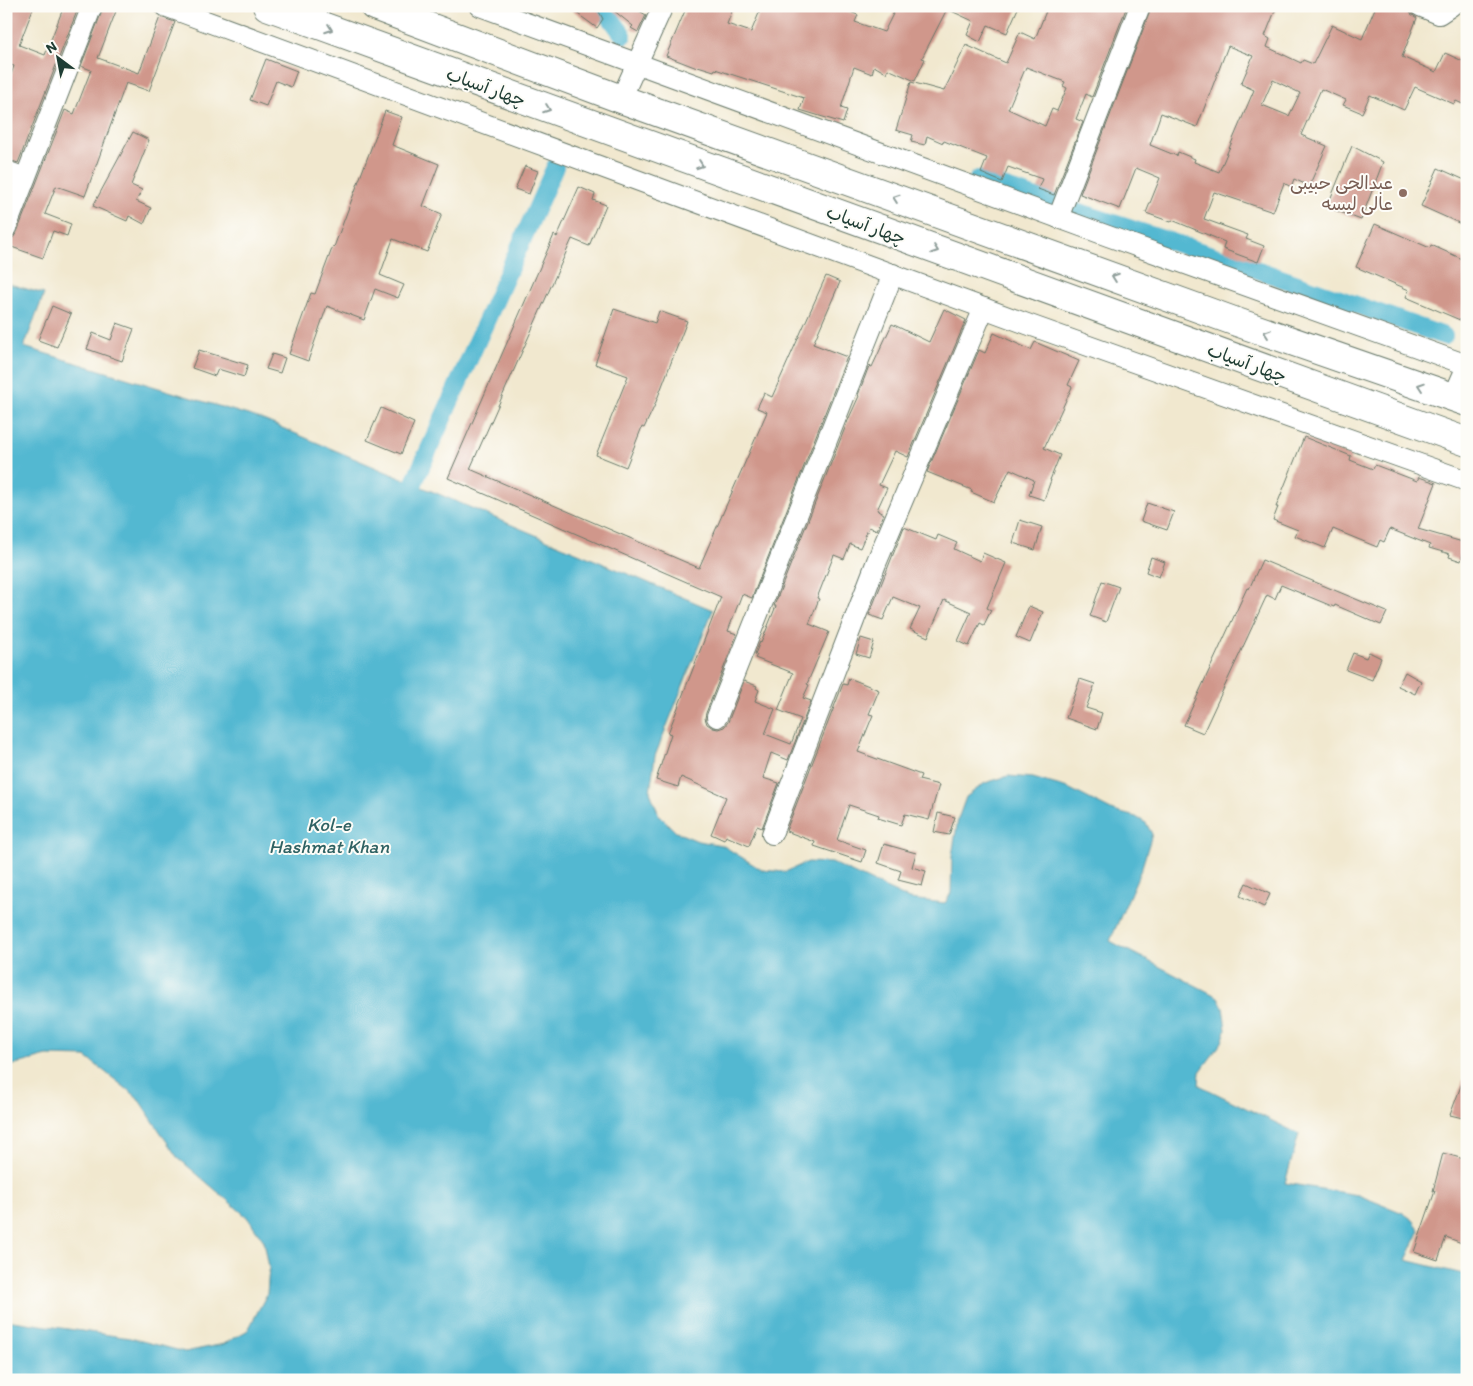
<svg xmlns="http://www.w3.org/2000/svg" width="1473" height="1386" viewBox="0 0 1473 1386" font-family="Itim,'Playpen Sans Arabic',sans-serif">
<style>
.water{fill:#53b8d1;stroke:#397a82}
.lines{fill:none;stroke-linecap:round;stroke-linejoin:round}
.canal{stroke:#53b8d1;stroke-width:18}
.building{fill:#d0978b;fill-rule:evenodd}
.minor-casing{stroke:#68796a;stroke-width:22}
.highway-casing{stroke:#68796a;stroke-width:30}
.minor{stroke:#fff;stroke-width:20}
.highway{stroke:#fff;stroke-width:28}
.oneway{stroke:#8f9e9a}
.education-dot{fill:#8d6e63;stroke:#fdfcf7;stroke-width:2}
.labels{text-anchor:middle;stroke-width:4;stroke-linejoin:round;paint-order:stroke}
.street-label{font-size:18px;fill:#1f3d34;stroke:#fdfcf7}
.education-label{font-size:18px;fill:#785e54;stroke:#fdfcf7;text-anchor:end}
.water-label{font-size:19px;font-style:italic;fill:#2f6263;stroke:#fdfcf7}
</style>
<rect width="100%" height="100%" fill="#fdfcf7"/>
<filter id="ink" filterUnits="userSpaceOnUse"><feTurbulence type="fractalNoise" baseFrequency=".02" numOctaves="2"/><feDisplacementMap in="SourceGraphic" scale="10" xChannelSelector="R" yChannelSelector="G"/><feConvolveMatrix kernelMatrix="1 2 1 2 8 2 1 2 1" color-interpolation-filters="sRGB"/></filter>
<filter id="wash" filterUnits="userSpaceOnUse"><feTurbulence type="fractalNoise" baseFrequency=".0096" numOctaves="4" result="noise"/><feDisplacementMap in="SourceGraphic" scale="20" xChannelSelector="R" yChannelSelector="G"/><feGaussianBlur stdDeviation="1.12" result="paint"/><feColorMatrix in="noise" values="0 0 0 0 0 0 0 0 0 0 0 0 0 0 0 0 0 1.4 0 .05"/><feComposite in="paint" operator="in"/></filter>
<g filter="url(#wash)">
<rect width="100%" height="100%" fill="#f1e8cf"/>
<polygon class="water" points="6,283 44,294 24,347 261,419 713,610 655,756 650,792 659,815 676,832 698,841 722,845 762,870 785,872 808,862 832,863 909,899 945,903 951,893 952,856 958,819 966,797 985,783 1008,776 1033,778 1068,788 1113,811 1136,817 1146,823 1152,834 1142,867 1110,941 1218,997 1223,1007 1226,1030 1222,1042 1200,1072 1199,1085 1299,1134 1285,1183 1358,1195 1403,1213 1413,1220 1420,1230 1406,1260 1467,1275 1467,1380 6,1380 6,1320 130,1338 185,1352 224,1344 248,1330 267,1294 269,1267 264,1241 247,1217 177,1157 137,1097 86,1057 47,1056 6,1067"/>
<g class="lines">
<g class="canal">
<polyline points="602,6 623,35"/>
<polyline points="978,179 1258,270 1444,336"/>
<polyline points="404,505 555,167"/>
</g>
</g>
<g id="blocks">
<g class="building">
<polygon points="6,6 34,6 19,45 45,55 64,6 79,6 18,163 6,159 6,89 14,66 11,65 6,75"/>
<polygon points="104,6 118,6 98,58 139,73 160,17 175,22 149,91 126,83 85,196 56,186 45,214 71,224 67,236 53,231 43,258 6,245 6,240 13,238 17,232 65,110 74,114 91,70 81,66"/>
<polygon points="567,6 596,6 603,19 597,28"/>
<polygon points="608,6 631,6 646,15 638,32 631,28 633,26"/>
<polygon points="687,6 734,6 727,24 751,32 762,6 846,6 845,10 858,15 855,22 884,32 897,6 1019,6 1007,33 988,25 980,42 967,35 973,21 947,9 922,58 925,59 915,81 888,69 886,73 874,66 872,74 854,67 841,108 847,110 843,123 800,110 804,98 715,69 714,71 698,66 697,68 666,56"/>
<path d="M 1048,6 L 1127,6 L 1092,97 L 1086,94 L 1076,119 L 1083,122 L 1054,195 L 1038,189 L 1042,179 L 1008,167 L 1002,182 L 981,173 L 987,158 L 944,141 L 943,143 L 927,136 L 925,145 L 911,142 L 913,135 L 896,130 L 911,82 L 944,91 L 966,45 L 1006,63 L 1020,32 L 1035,39 ZM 1026,67 L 1065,82 L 1063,86 L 1067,88 L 1057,111 L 1052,109 L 1045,126 L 1008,109 Z"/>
<path d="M 1152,6 L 1277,6 L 1265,36 L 1270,39 L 1267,47 L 1301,63 L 1303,60 L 1313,64 L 1332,25 L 1362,39 L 1376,6 L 1408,6 L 1411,14 L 1417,18 L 1402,57 L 1436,72 L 1445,53 L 1467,63 L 1467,106 L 1456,101 L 1454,104 L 1415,87 L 1404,110 L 1370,95 L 1362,113 L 1343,105 L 1346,100 L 1321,89 L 1301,135 L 1327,146 L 1309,186 L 1294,179 L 1291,187 L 1284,183 L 1273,212 L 1214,192 L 1204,219 L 1248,235 L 1246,239 L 1264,246 L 1258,262 L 1223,249 L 1225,242 L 1172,220 L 1171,222 L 1146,213 L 1160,178 L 1136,168 L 1120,209 L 1080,194 ZM 1228,46 L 1253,56 L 1241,84 L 1254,90 L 1219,172 L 1194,162 L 1195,159 L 1178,152 L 1177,156 L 1150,145 L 1161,113 L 1197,127 ZM 1273,80 L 1300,93 L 1289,116 L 1262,105 Z"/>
<polygon points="266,59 297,71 291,87 276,81 266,106 250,100"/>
<polygon points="385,111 402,117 392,145 439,164 423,206 442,214 427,252 393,239 380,275 404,285 398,298 375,289 364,320 327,306 308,361 289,354 311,293 315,294 333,246 334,247"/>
<polygon points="133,132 149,140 131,185 142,190 136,201 151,208 144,224 129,216 127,221 93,206"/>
<polygon points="1352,146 1383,162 1361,220 1327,207"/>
<polygon points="525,166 538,171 529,194 515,189"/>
<polygon points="1438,168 1467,181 1467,211 1461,224 1421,206"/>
<polygon points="579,187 595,194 593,200 606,205 589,246 572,239 470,469 699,568 767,412 757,408 764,393 772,397 826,276 840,282 813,344 847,357 752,598 742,594 728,631 737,634 706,713 705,718 707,724 713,728 718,729 724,727 728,722 744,681 757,686 756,688 759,690 755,701 775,709 765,734 791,744 801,719 778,710 793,673 755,658 757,655 755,654 760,642 761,643 776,606 774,606 849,418 859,396 858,395 869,366 872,367 892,324 929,342 944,309 966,320 908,457 895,451 879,485 887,488 877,510 884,514 877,530 869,527 860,548 850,544 844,559 834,555 817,598 819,599 809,624 829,632 807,684 809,685 803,698 811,701 788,760 771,753 763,778 779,783 762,828 757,826 749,846 726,836 724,840 711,834 726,797 681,777 678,787 656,780 671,734 668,733 721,597 448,478 554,235 557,237"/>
<polygon points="1375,224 1430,248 1431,245 1467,261 1467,323 1406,297 1409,290 1356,267"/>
<polygon points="52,306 71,314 57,347 38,340"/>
<polygon points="614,309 655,323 659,311 687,321 654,407 644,428 642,427 626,467 596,455 628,376 595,364"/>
<polygon points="117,323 134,329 122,361 87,349 93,333 111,340"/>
<polygon points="994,333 1031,350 1035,342 1079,361 1068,385 1072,387 1044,448 1060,455 1050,480 1051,480 1044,500 1029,495 1034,480 1010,469 994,502 971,492 972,490 927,472 979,350 985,353"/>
<polygon points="199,350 248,365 244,377 218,369 215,376 192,368"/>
<polygon points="272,354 285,358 280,373 266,369"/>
<polygon points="381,408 414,423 401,454 367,440"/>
<polygon points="1304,437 1351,456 1350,460 1373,469 1375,465 1417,481 1419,477 1436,483 1418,529 1466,543 1461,561 1449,557 1450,554 1429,548 1430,545 1390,529 1384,542 1380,540 1377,547 1333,529 1325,548 1295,536 1298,530 1273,520 1278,507 1276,507"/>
<polygon points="1147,503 1174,512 1167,530 1141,521"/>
<polygon points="1020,520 1042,527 1035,550 1013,543"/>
<polygon points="904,527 936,540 938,535 957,543 954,549 980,561 983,553 1006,563 987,608 991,610 984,625 980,623 969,646 958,641 971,612 944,600 928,637 910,629 920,608 893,597 883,620 869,615"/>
<polygon points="1151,557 1165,562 1159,577 1146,572"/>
<polygon points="1262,560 1387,612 1381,625 1335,605 1334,607 1281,585 1275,599 1267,595 1203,733 1184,725 1247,588 1249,589"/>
<polygon points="1102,581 1119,587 1106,622 1090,616"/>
<polygon points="1029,606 1043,612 1030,643 1016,637"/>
<polygon points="861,638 874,642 869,658 856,654"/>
<polygon points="1369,652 1381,658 1372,680 1346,670 1353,653 1366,658"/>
<polygon points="1405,672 1421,681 1415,694 1398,686"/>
<polygon points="849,678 879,690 869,714 873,715 858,752 921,775 919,780 939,785 929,820 905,814 901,825 878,818 879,815 849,805 837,840 866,850 862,862 814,846 815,842 786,831 843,684 847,685"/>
<polygon points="1080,679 1095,684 1086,708 1102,713 1097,729 1066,718"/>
<polygon points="938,813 955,817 949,835 934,832"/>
<polygon points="884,844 916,853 912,867 926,871 922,886 898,880 901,871 878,863"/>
<polygon points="1246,883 1270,894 1264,907 1240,896"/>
<polygon points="1464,1078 1467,1079 1467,1119 1450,1115"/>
<polygon points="1443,1153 1467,1160 1467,1245 1446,1237 1438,1260 1414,1252 1435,1191 1433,1191"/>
</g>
</g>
</g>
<g filter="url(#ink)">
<use href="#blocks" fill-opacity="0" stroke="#68796a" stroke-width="1"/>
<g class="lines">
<g class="minor-casing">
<g id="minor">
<polyline points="165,6 1027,324 1467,481"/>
<polyline points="480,6 1108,236 1467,365"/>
<polyline points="1420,6 1439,14 1451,6"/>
<polyline points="621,99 663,6"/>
<polyline points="6,171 25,178"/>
<polyline points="1058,218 1140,6"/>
<polyline points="6,228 92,6"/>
<polyline points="1453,398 1467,366"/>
<polyline points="717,717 893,274"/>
<polyline points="772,834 877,561 984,308"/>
</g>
</g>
<g class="highway-casing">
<g id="highway">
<polyline points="267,6 1467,442"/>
<polyline points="374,6 621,99 1231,320 1467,402"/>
</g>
</g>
<use href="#minor" class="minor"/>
<use href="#highway" class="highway"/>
</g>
<defs><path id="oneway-chevron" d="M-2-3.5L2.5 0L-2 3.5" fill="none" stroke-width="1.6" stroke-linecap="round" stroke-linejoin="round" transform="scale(1.25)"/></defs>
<g class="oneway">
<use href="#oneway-chevron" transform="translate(329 29) rotate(20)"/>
<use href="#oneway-chevron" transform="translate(547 109) rotate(20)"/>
<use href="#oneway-chevron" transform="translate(700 165) rotate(20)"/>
<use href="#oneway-chevron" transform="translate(896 198) rotate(-160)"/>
<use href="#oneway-chevron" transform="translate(935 250) rotate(20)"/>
<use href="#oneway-chevron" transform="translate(1115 277) rotate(-160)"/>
<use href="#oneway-chevron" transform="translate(1267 333) rotate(-161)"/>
<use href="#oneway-chevron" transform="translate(1421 386) rotate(-161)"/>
</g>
</g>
<circle class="education-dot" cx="1403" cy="193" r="5"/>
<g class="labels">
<g class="street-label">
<text transform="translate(486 87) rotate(20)" y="6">چهار آسیاب</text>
<text transform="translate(866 225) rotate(20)" y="6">چهار آسیاب</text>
<text transform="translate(1247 363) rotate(20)" y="6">چهار آسیاب</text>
</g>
<g class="education-label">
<text x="1393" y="189">عبدالحی حبیبی<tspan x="1393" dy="21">عالی لیسه</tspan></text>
</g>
<g class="water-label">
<text x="329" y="831">Kol-e<tspan x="329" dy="22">Hashmat Khan</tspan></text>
</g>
</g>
<rect width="1473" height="1386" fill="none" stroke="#fdfcf7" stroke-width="25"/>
<g transform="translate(58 58) rotate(328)" stroke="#fdfcf7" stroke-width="4" paint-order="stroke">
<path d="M0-4L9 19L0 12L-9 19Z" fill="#1f3d34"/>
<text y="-8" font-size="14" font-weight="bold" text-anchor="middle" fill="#1f3d34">N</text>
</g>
</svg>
